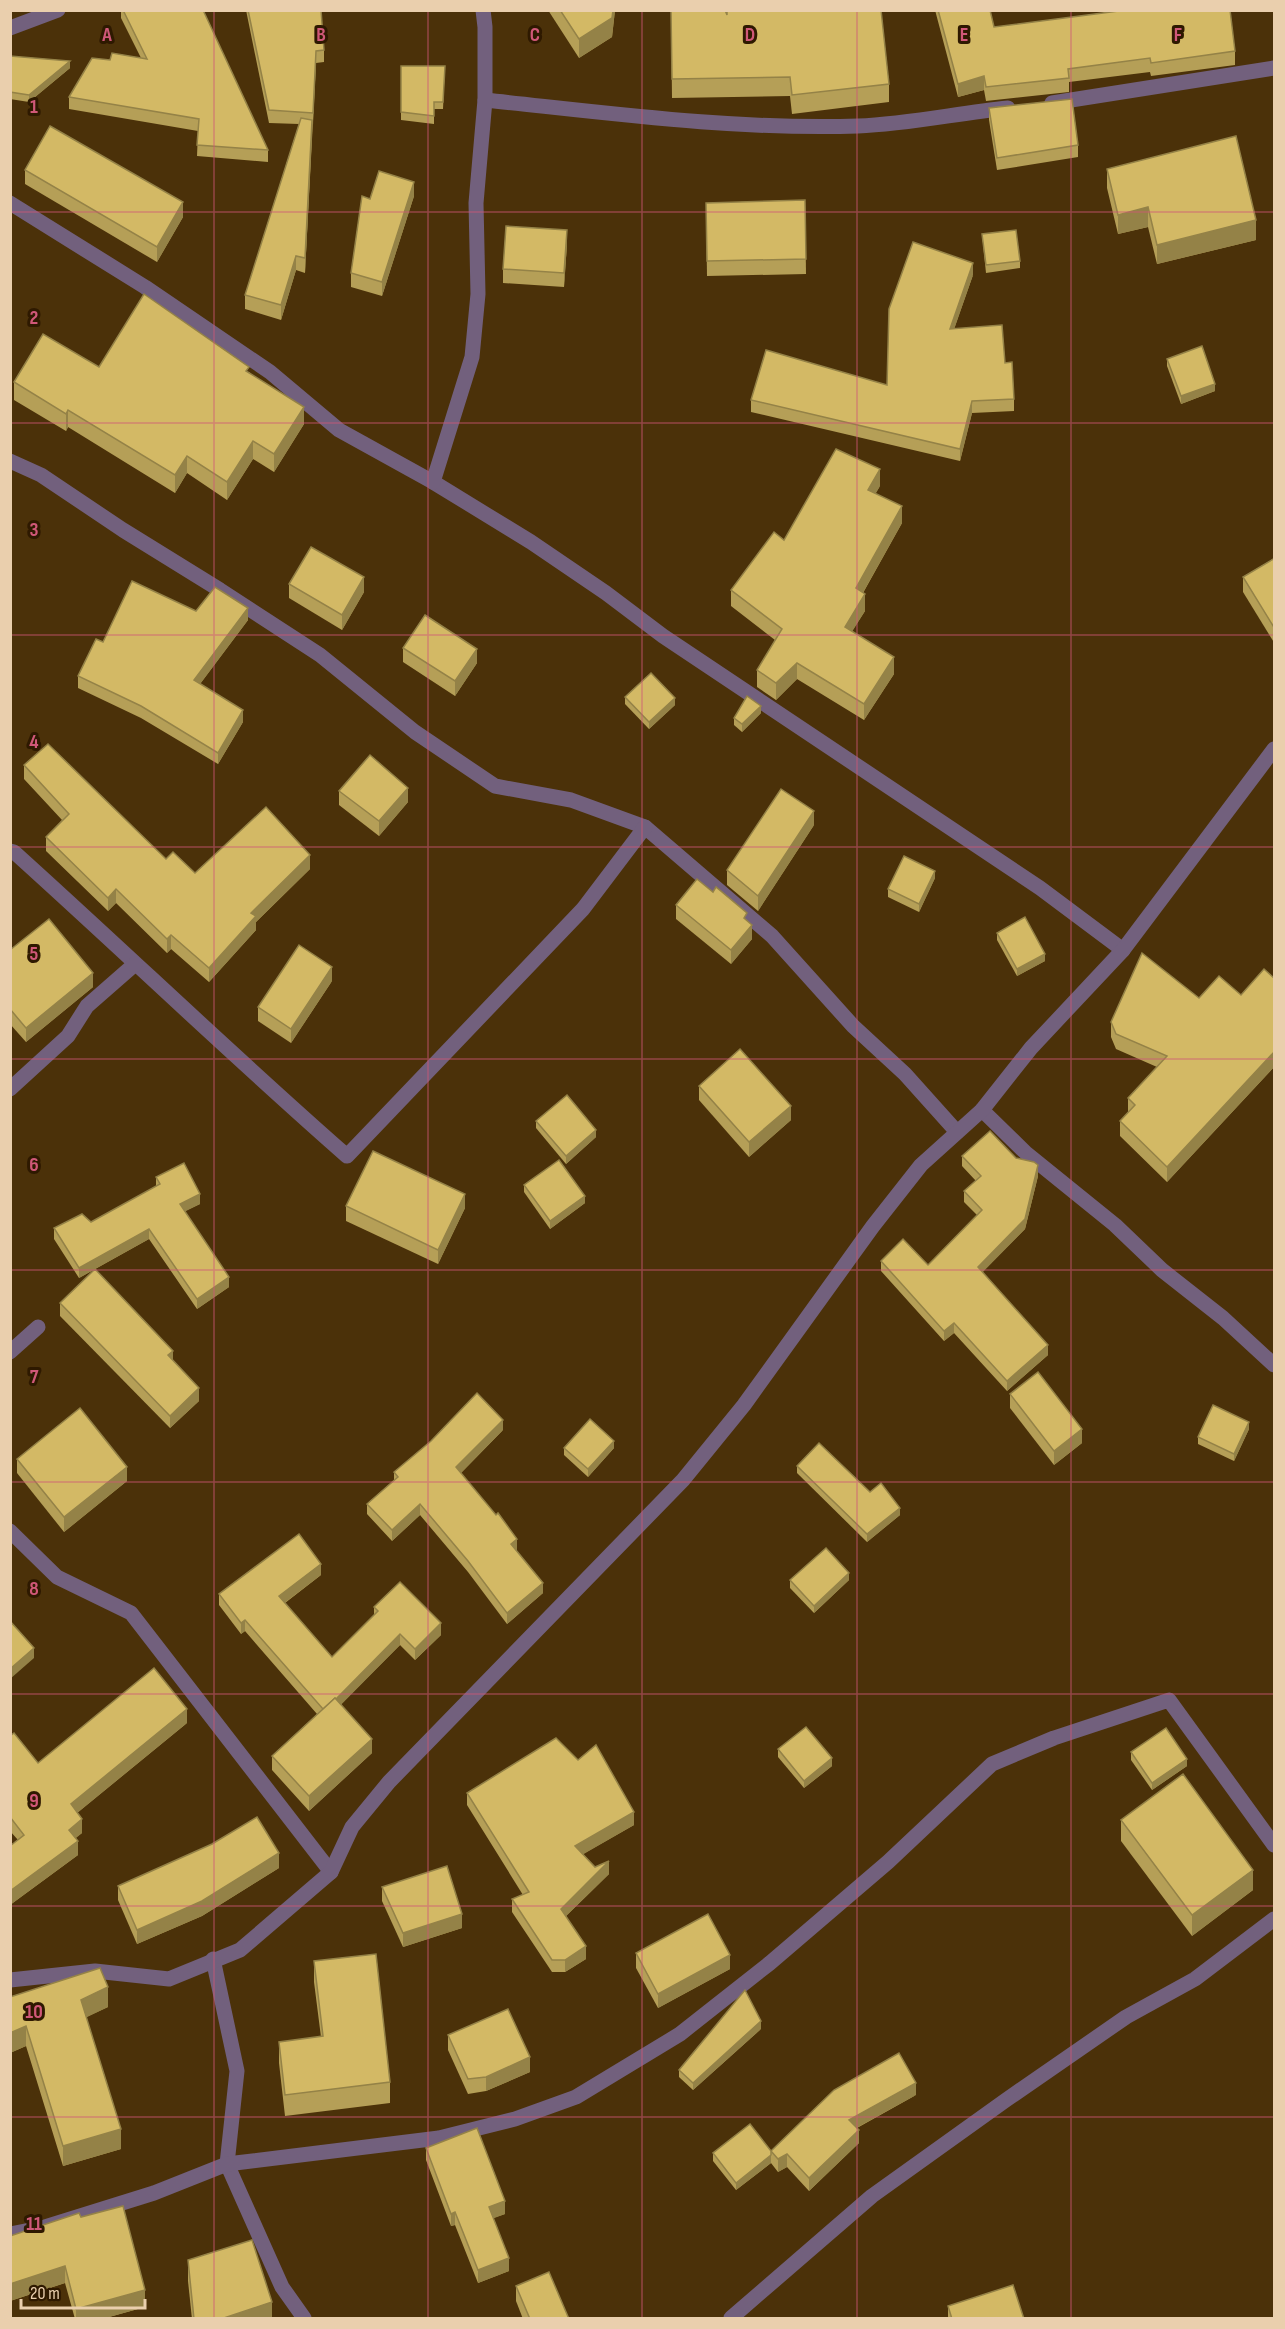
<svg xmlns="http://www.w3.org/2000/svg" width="1285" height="2329" viewBox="0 0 1285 2329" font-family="'Sofia Sans Condensed',sans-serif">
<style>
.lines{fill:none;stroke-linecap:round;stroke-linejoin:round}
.street{stroke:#72607d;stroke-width:15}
.wall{fill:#b59f57}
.shaded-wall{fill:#948247}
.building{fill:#d3b965;stroke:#948247;stroke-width:1.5}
.grid{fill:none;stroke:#d05878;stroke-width:1.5;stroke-opacity:0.55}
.grid-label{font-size:20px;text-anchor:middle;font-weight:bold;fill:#d05878;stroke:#2e1900;stroke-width:6;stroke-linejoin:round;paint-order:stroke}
</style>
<rect width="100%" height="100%" fill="#4b3109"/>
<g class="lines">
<g class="street">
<polyline points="10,28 58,10"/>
<path d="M 485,100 C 609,113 733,130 858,126 C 909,124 958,113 1008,108"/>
<polyline points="1052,103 1274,68"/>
<polyline points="10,203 145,287 270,372 339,430 433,482 531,542 606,593 663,636 1040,888 1123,950"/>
<polyline points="10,461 41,475 123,530 220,590 320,655 415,732 495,786 571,800 645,827 772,936 853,1026 905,1074 957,1132"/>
<polyline points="433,482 472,357 478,294 476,203 485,100 485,27 483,10"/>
<path d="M 10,851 L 14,852 C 126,953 234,1057 347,1156 L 583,909 L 645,827"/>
<polyline points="10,1089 68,1036 87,1006 135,964"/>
<polyline points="982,1110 1026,1153 1115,1225 1162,1270 1223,1318 1274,1365"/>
<polyline points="10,1352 38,1327"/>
<polyline points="10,1531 57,1577 131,1613 331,1872"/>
<polyline points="213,1959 237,2071 227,2164 282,2287 304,2318"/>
<polyline points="10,1980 95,1971 169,1979 240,1950 331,1872 352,1827 389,1782 683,1480 744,1405 873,1226 921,1165 982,1110 1031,1048 1123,950 1274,749"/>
<polyline points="10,2234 45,2227 154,2193 227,2164 439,2138 515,2119 576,2097 680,2034 770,1963 888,1862 992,1764 1054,1738 1169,1700 1274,1845"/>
<polyline points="731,2318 872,2196 1006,2100 1126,2017 1195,1979 1274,1919"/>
</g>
</g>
<g class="wall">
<polygon points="121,10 203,10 268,150 268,162 197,156 198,131 69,109 69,97 110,60 141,58 121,18"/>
<polygon points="246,10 321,10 324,50 324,62 316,63 305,273 296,270 281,320 245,309 245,295 299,124 269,123"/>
<polygon points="548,10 615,10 612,37 579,58"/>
<polygon points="671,10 726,14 726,10 881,10 889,84 889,102 792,114 790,96 672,98"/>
<polygon points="935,10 990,10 994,27 1235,51 1235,65 1151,76 1150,72 1069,82 1069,92 986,101 984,90 958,97"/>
<polygon points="10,56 70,68 29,102 10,99"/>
<polygon points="401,66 445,66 443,109 434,109 434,124 401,120"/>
<polygon points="989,108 1078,145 1078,157 997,170 989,120"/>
<polygon points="1107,169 1256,240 1157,264 1148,227 1118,234 1107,188"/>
<polygon points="25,170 183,217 157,262 25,184"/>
<polygon points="414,196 382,296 351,287 351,273 370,199"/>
<polygon points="805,200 806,274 707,276 706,203"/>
<polygon points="982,234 1020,261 1020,268 986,273"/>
<polygon points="567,244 564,287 503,283 503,269"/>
<polygon points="973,275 954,329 1005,363 1014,399 1014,411 972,413 960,461 751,412 751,400 887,385"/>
<polygon points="1167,359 1215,391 1181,404 1167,366"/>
<polygon points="99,367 249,372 304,424 274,472 253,459 227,500 187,473 175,493 68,427 66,431 14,400 14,382"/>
<polygon points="880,486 875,494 902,523 863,593 865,611 852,631 894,674 864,720 797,679 776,700 757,687 757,670 775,640 731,606 731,590 784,540"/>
<polygon points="1275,558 1275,644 1243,592 1243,577"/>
<polygon points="289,584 364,592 342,630 289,598"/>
<polygon points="196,611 248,620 200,684 243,722 218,764 141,718 78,688 78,676 103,642"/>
<polygon points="403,648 477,663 455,696 403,662"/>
<polygon points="625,697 675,705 649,729 625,704"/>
<polygon points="761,713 742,732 734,725 734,718"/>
<polygon points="24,765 166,859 195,873 310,869 256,922 256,930 209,982 171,949 167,953 116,903 108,911 46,851 46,837 62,820 24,779"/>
<polygon points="339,791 408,802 379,836 339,805"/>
<polygon points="814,825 758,911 727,885 727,870"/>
<polygon points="935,878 919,912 888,897 888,889"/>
<polygon points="676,905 747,921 752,939 731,964 676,919"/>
<polygon points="997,933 1045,961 1017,976 997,940"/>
<polygon points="10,950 93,987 26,1042 10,1024"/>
<polygon points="1275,979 1275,1066 1167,1182 1120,1136 1120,1121 1128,1113 1128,1098 1157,1067 1116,1049 1111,1037 1111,1022 1199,998 1241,995"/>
<polygon points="332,981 291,1043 258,1021 258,1007"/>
<polygon points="699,1086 791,1120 749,1157 699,1100"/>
<polygon points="536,1121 596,1137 566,1164 536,1128"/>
<polygon points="962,1156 1016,1158 1038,1176 1025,1229 982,1272 1048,1355 1007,1391 954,1333 944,1341 881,1271 881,1261 928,1265 977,1215 964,1202 964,1191 976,1181 962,1166"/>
<polygon points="156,1177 200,1204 185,1211 229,1287 197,1309 149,1239 79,1278 54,1239 54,1228 91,1222 156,1187"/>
<polygon points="524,1185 585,1203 550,1229 524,1192"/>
<polygon points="346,1206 465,1208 438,1264 346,1221"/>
<polygon points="60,1303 173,1360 199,1401 170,1428 60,1316"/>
<polygon points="1010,1394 1082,1443 1054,1465 1010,1408"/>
<polygon points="1249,1429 1234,1461 1198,1444 1198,1437"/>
<polygon points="503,1430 461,1473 517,1550 516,1551 543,1593 507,1624 468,1572 420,1515 392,1541 367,1514 367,1504 394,1480 394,1472"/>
<polygon points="564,1448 614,1448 588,1477 564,1455"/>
<polygon points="17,1459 127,1481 64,1532 17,1473"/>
<polygon points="797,1466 900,1515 867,1542 797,1473"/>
<polygon points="321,1575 285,1603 332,1657 374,1615 374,1607 441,1635 415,1660 400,1645 341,1704 372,1753 309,1811 272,1770 272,1756 317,1714 245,1631 241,1634 219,1605 219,1594"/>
<polygon points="790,1580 849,1580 814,1613 790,1588"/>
<polygon points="187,1723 77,1813 82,1833 75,1838 78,1855 10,1905 10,1846 18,1840 10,1831 10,1736 38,1763"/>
<polygon points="778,1749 832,1766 804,1788 778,1757"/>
<polygon points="1131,1752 1187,1766 1152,1790 1131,1760"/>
<polygon points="467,1793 634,1825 583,1854 595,1867 609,1874 566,1916 586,1959 565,1972 552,1972 512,1912 512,1899 523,1895 467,1805"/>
<polygon points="1121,1820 1253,1890 1192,1936 1121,1841"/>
<polygon points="279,1868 202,1916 137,1944 118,1900 118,1886"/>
<polygon points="382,1887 462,1928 403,1947 382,1901"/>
<polygon points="636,1953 730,1969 658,2008 636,1968"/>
<polygon points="314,1961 390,2082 390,2103 285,2116 279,2063 279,2042 321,2037 314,1982"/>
<polygon points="10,1997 108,2007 86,2017 121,2149 63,2166 26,2046 10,2053"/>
<polygon points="761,2029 693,2090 679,2077 679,2070"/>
<polygon points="448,2035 530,2072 486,2091 468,2094 448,2050"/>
<polygon points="916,2095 857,2128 859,2143 809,2191 787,2167 778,2172 771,2163 736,2190 713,2161 713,2153 771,2151"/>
<polygon points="426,2148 505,2214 493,2218 509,2271 478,2283 455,2225 451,2226 426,2160"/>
<polygon points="81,2217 145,2307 102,2319 75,2319 65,2283 10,2301"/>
<polygon points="188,2260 272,2319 192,2319 188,2281"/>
<polygon points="516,2286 569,2319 523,2319 516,2301"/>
<polygon points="948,2306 1024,2319 948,2319"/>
</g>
<g class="shaded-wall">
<polygon points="613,10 615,10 612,37 579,58 579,39"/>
<polygon points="316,51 316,63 313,125 313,113"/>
<polygon points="70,61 70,68 29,102 29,95"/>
<polygon points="984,76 984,90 958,97 958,84"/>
<polygon points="312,120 312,135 305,273 305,258"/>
<polygon points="414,182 414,196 382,296 382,282"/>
<polygon points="183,202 183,217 157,262 157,247"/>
<polygon points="1148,207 1148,227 1118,234 1118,215"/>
<polygon points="1256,220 1256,240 1157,264 1157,245"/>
<polygon points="567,230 567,244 564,287 564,273"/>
<polygon points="296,256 296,270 281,320 281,305"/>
<polygon points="973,263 973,275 950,341 950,329"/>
<polygon points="1215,384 1215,391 1181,404 1181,396"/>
<polygon points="972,401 972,413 960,461 960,449"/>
<polygon points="304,407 304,424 274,472 274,454"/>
<polygon points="68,410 68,427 66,431 66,414"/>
<polygon points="253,441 253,459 227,500 227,482"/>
<polygon points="187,456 187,473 175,493 175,475"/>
<polygon points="880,469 880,486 868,507 868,490"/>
<polygon points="902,506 902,523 856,605 856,588"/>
<polygon points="364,577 364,592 342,630 342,615"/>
<polygon points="865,594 865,611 845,643 845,627"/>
<polygon points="248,608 248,620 194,692 194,680"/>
<polygon points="477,649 477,663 455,696 455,681"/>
<polygon points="894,657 894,674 864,720 864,704"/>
<polygon points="797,663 797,679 776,700 776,683"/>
<polygon points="675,698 675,705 649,729 649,722"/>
<polygon points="761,706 761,713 742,732 742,724"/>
<polygon points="243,710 243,722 218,764 218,753"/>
<polygon points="408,788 408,802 379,836 379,821"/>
<polygon points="814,811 814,825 758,911 758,896"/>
<polygon points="310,855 310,869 256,922 256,930 209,982 209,968 251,913"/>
<polygon points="935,871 935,878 919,912 919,904"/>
<polygon points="116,889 116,903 108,911 108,898"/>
<polygon points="752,925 752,939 731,964 731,950"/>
<polygon points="171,935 171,949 167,953 167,939"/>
<polygon points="1045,954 1045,961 1017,976 1017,969"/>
<polygon points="332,967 332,981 291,1043 291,1029"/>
<polygon points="93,973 93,987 26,1042 26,1028"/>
<polygon points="1275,1051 1275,1066 1167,1182 1167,1167"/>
<polygon points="791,1106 791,1120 749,1157 749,1142"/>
<polygon points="596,1130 596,1137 566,1164 566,1156"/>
<polygon points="1038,1165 1038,1176 1025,1229 978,1277 978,1267"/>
<polygon points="200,1194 200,1204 180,1214 180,1204"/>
<polygon points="465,1194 465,1208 438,1264 438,1250"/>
<polygon points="585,1196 585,1203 550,1229 550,1221"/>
<polygon points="149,1229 149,1239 79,1278 79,1268"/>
<polygon points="229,1277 229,1287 197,1309 197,1299"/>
<polygon points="954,1323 954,1333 944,1341 944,1331"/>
<polygon points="1048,1345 1048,1355 1007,1391 1007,1381"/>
<polygon points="173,1351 173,1363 168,1355"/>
<polygon points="199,1388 199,1401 170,1428 170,1416"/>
<polygon points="503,1420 503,1430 456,1478 456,1467"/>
<polygon points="1249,1422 1249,1429 1234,1461 1234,1454"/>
<polygon points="1082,1429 1082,1443 1054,1465 1054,1451"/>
<polygon points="614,1441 614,1448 588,1477 588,1469"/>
<polygon points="127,1467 127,1481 64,1532 64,1517"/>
<polygon points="420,1504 420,1515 392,1541 392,1530"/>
<polygon points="900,1508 900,1515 867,1542 867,1534"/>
<polygon points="517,1539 517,1550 511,1554 511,1544"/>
<polygon points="321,1564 321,1575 279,1607 279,1596"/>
<polygon points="849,1573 849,1580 814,1613 814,1606"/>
<polygon points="543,1583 543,1593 507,1624 507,1613"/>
<polygon points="245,1620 245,1631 241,1634 241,1623"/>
<polygon points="441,1623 441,1635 415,1660 415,1649"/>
<polygon points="400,1634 400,1645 324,1722 324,1710"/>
<polygon points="34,1648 34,1658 10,1679 10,1669"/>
<polygon points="187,1709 187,1723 71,1818 71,1804"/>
<polygon points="372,1739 372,1753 309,1811 309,1796"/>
<polygon points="832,1758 832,1766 804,1788 804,1781"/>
<polygon points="1187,1759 1187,1766 1152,1790 1152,1783"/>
<polygon points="634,1812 634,1825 575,1859 575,1846"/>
<polygon points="82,1819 82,1833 69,1844 69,1830"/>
<polygon points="78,1841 78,1855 10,1905 10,1891"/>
<polygon points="279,1853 279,1868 202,1916 137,1944 137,1930"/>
<polygon points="609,1861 609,1874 561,1921 561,1909"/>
<polygon points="1253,1870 1253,1890 1192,1936 1192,1915"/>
<polygon points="462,1914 462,1928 403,1947 403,1933"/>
<polygon points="586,1946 586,1959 565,1972 565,1960"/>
<polygon points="730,1955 730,1969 658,2008 658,1994"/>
<polygon points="108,1987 108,2007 81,2020 81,2000"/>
<polygon points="761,2021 761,2029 693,2090 693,2083"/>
<polygon points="26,2026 26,2046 10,2053 10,2033"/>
<polygon points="530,2057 530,2072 486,2091 486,2077"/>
<polygon points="916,2083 916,2095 849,2132 849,2120"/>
<polygon points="121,2129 121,2149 63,2166 63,2146"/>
<polygon points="859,2130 859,2143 809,2191 809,2178"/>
<polygon points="787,2154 787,2167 778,2172 778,2159"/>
<polygon points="771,2155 771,2163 736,2190 736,2183"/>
<polygon points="505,2201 505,2214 489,2220 489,2207"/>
<polygon points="455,2212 455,2225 451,2226 451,2214"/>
<polygon points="509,2258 509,2271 478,2283 478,2270"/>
<polygon points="65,2266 65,2283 10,2301 10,2284"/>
<polygon points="145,2290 145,2307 102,2319 76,2319 76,2309"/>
<polygon points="272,2302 272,2319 221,2319"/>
</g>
<g class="building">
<polygon points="123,10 203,10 268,150 197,145 199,119 69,97 92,58 110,60 112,53 147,59"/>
<polygon points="248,10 321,10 324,50 316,51 313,113 269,110"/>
<polygon points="560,10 613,10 612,18 579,39"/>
<polygon points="671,10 725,10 727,15 727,10 881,10 889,84 792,95 790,77 672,79"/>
<polygon points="938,10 990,10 994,27 1118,11 1118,10 1230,10 1235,51 1151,63 1150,58 1068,69 1069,78 986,87 984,76 958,84"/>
<polygon points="10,56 70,61 29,95 10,92"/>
<polygon points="401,66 445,66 443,102 434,102 434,116 401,112"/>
<polygon points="1072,99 1078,145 997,158 989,108"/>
<polygon points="301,118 312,120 305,258 296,256 281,305 245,295"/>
<polygon points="50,126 183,202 157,247 25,170"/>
<polygon points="1236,136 1256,220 1157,245 1148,207 1118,215 1107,169"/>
<polygon points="379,171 414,182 382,282 351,273 362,196 370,199"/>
<polygon points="805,200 806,259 707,261 706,203"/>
<polygon points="506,226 567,230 564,273 503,269"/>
<polygon points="1016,230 1020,261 986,265 982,234"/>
<polygon points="913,242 973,263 950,329 1002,325 1005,363 1012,362 1014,399 972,401 960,449 751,400 766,350 887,385 889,309"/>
<polygon points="144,294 249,367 246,371 304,407 274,454 253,441 227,482 187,456 175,475 68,410 66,414 14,382 43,334 99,367"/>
<polygon points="1202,346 1215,384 1181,396 1167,359"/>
<polygon points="836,449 880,469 868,490 902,506 856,588 865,594 845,627 894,657 864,704 797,663 776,683 757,670 782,629 731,590 774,532 784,540"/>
<polygon points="311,547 364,577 342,615 289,584"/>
<polygon points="1275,558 1275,629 1243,577"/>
<polygon points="132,581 196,611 215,587 248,608 194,680 243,710 218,753 141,706 78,676 96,639 103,642"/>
<polygon points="425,615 477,649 455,681 403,648"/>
<polygon points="651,673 675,698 649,722 625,697"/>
<polygon points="747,696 761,706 742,724 734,718"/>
<polygon points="48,744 166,859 173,852 195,873 266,807 310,855 251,913 256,916 209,968 171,935 167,939 116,889 108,898 46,837 69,814 24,765"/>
<polygon points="370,755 408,788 379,821 339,791"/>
<polygon points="781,789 814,811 758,896 727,870"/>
<polygon points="904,856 935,871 919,904 888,889"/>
<polygon points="697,879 713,892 716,887 747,913 744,918 752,925 731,950 676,905"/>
<polygon points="1025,917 1045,954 1017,969 997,933"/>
<polygon points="49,919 93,973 26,1028 10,1009 10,950"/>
<polygon points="299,945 332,967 291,1029 258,1007"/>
<polygon points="1142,953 1199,998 1219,976 1241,995 1264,969 1275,979 1275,1051 1167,1167 1120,1121 1135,1105 1128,1098 1167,1056 1116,1034 1111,1022"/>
<polygon points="740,1049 791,1106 749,1142 699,1086"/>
<polygon points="567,1095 596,1130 566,1156 536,1121"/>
<polygon points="990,1131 1016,1158 1034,1162 1038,1165 1025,1219 978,1267 1048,1345 1007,1381 954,1323 944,1331 881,1261 903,1239 928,1265 982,1210 964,1191 981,1176 962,1156"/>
<polygon points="373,1151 465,1194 438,1250 346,1206"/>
<polygon points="559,1160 585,1196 550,1221 524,1185"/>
<polygon points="184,1163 200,1194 180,1204 229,1277 197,1299 149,1229 79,1268 54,1228 82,1214 91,1222 160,1184 156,1177"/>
<polygon points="95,1269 173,1351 168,1355 199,1388 170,1416 60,1303"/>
<polygon points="1038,1372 1082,1429 1054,1451 1010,1394"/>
<polygon points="477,1393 503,1420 456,1467 496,1515 498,1513 517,1539 511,1544 543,1583 507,1613 468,1561 420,1504 392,1530 367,1504 398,1477 394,1472 431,1441"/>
<polygon points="1213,1405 1249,1422 1234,1454 1198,1437"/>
<polygon points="80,1408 127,1467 64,1517 17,1459"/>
<polygon points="590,1419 614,1441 588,1469 564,1448"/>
<polygon points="819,1443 870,1492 881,1483 900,1508 867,1534 797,1466"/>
<polygon points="299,1534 321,1564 279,1596 332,1657 378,1611 374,1607 400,1582 441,1623 415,1649 400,1634 336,1699 335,1698 323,1709 245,1620 241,1623 219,1594"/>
<polygon points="826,1548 849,1573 814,1606 790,1580"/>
<polygon points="10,1621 34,1648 10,1669"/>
<polygon points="154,1668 187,1709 71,1804 82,1819 69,1830 78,1841 10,1891 10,1846 24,1835 10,1817 10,1736 14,1733 38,1763"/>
<polygon points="335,1698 372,1739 309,1796 272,1756"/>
<polygon points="806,1727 832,1758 804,1781 778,1749"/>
<polygon points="1166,1728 1187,1759 1152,1783 1131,1752"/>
<polygon points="556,1738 578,1760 596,1745 634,1812 575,1846 595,1867 609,1861 561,1909 586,1946 565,1960 552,1960 512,1899 529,1892 467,1793"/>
<polygon points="1183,1774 1253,1870 1192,1915 1121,1820"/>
<polygon points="257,1817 279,1853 202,1901 137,1930 118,1886 212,1844"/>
<polygon points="447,1866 462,1914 403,1933 382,1887"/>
<polygon points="708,1914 730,1955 658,1994 636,1953"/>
<polygon points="376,1954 390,2082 285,2095 279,2042 323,2036 314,1961"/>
<polygon points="100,1968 108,1987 81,2000 121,2129 63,2146 26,2026 10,2033 10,1997"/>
<polygon points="745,1990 761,2021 693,2083 679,2070"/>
<polygon points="508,2009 530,2057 486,2077 468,2079 448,2035"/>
<polygon points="899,2053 916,2083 849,2120 859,2130 809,2178 787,2154 778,2159 771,2151 834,2090"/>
<polygon points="750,2124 771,2151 771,2155 736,2183 713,2153"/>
<polygon points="477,2128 505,2201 489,2207 509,2258 478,2270 455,2212 451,2214 426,2148"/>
<polygon points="123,2206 145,2290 76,2309 65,2266 10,2284 10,2236 79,2213 81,2217"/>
<polygon points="252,2240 272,2302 221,2319 194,2319 188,2260"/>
<polygon points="549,2272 569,2319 530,2319 516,2286"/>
<polygon points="1013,2285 1024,2319 952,2319 948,2306"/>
</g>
<path class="grid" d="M 214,10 L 214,2318M 428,10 L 428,2318M 642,10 L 642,2318M 857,10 L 857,2318M 1071,10 L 1071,2318M 10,212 L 1274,212M 10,423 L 1274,423M 10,635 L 1274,635M 10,847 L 1274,847M 10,1059 L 1274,1059M 10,1270 L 1274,1270M 10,1482 L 1274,1482M 10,1694 L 1274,1694M 10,1906 L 1274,1906M 10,2117 L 1274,2117"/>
<g class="grid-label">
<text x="107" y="41">A</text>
<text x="321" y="41">B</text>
<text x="535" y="41">C</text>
<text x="750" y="41">D</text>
<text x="964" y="41">E</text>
<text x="1178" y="41">F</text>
<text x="34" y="113">1</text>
<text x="34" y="324">2</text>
<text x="34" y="536">3</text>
<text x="34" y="748">4</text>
<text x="34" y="960">5</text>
<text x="34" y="1171">6</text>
<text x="34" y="1383">7</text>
<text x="34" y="1595">8</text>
<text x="34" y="1807">9</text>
<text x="34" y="2018">10</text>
<text x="34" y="2230">11</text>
</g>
<rect width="1285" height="2329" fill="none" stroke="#eacfad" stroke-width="24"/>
<path d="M21 2299v9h124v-9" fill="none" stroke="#eacfad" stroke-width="3"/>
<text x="30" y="2299" font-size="18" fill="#eacfad" stroke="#2e1900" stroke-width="4.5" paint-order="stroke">20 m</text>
</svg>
